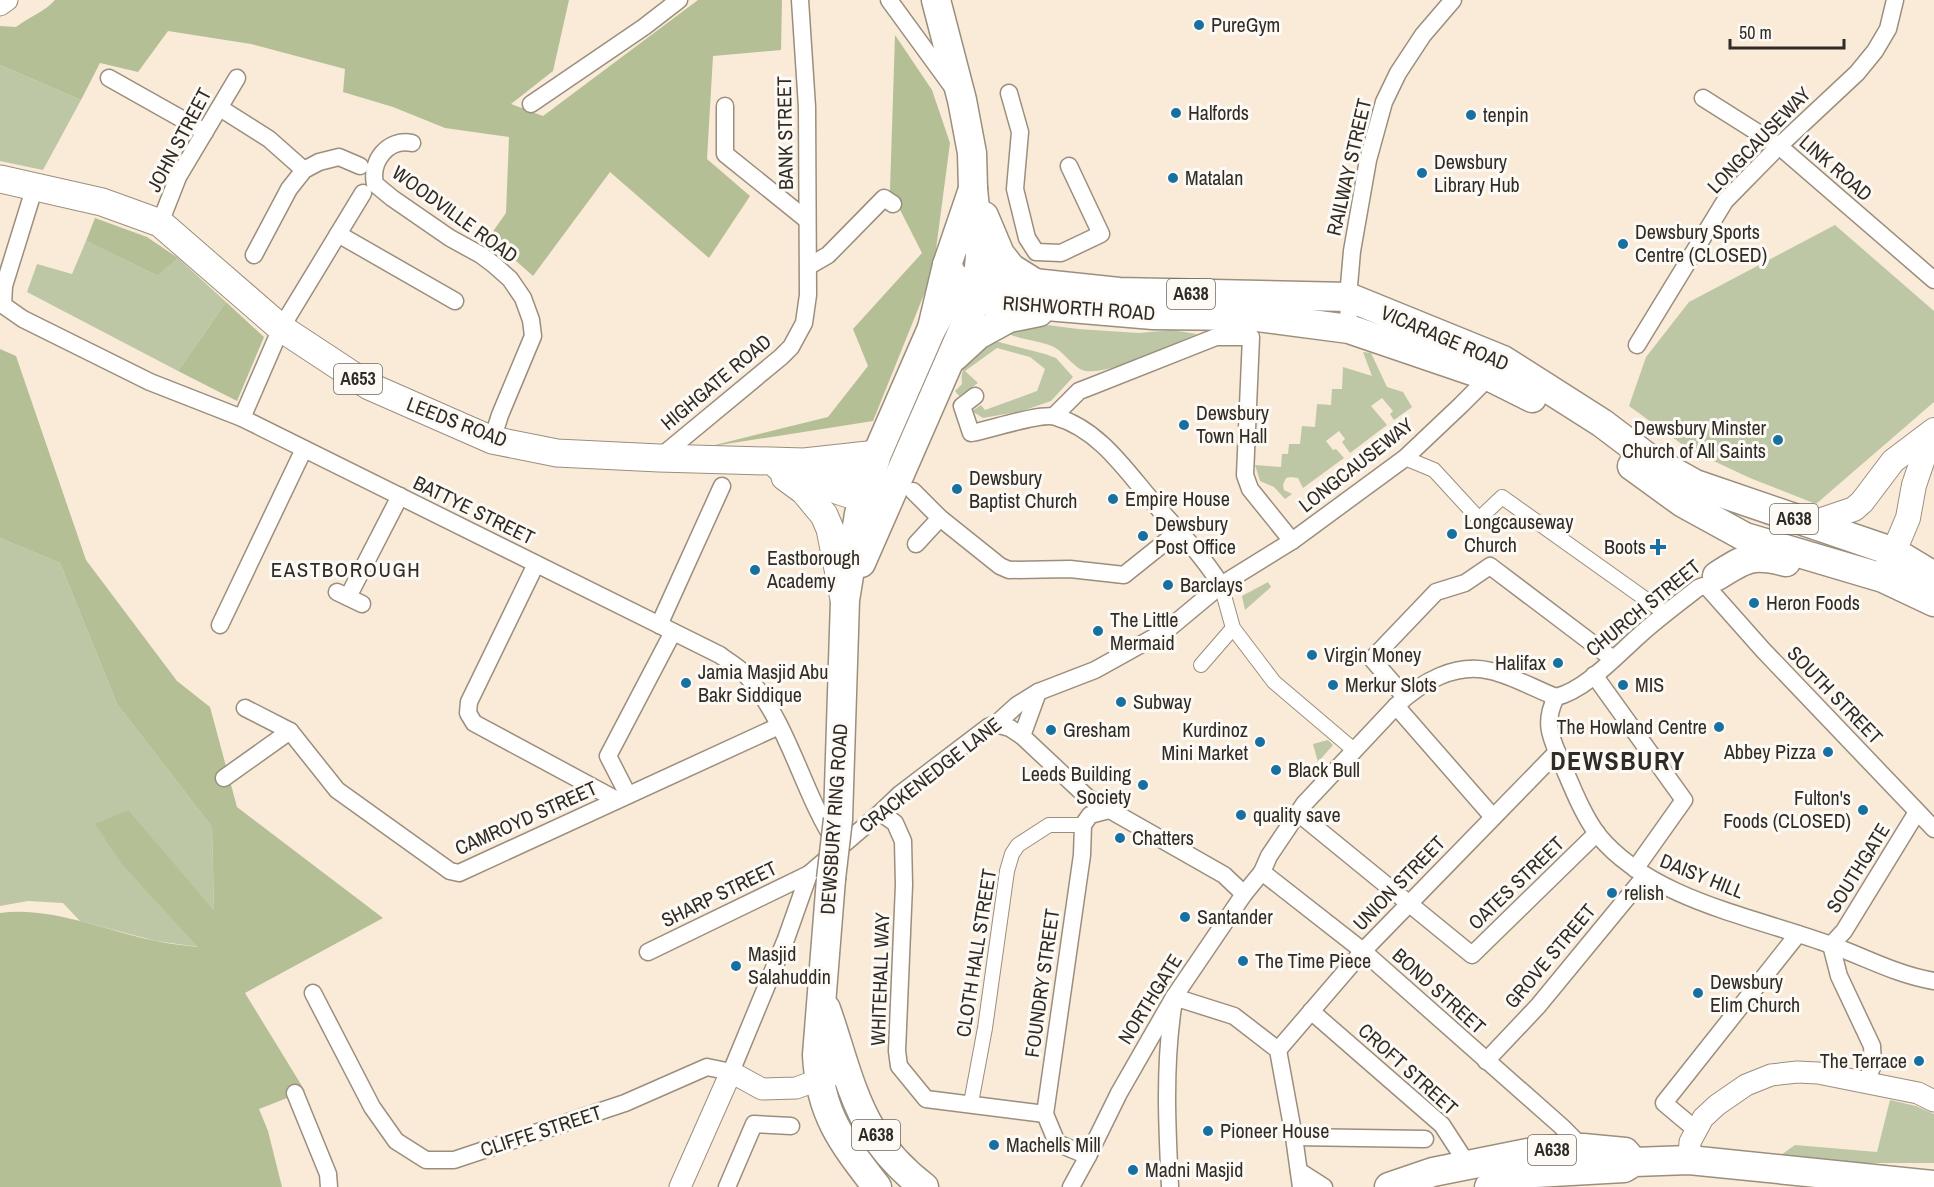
<svg xmlns="http://www.w3.org/2000/svg" width="1934" height="1187" viewBox="0 0 1934 1187" font-family="'Archivo Narrow',sans-serif">
<style>
.green{fill:#bdc7a5}
.forest{fill:#b4bf96}
.lines{fill:none;stroke-linecap:round;stroke-linejoin:round}
.pedestrian-casing{stroke:#9b8e7d;stroke-width:16}
.minor-casing{stroke:#9b8e7d;stroke-width:19}
.tertiary-casing{stroke:#9b8e7d;stroke-width:23}
.secondary-casing{stroke:#9b8e7d;stroke-width:26}
.primary-casing{stroke:#9b8e7d;stroke-width:29}
.trunk-casing{stroke:#9b8e7d;stroke-width:31}
.pedestrian{stroke:#fff;stroke-width:14}
.minor{stroke:#fff;stroke-width:16}
.tertiary{stroke:#fff;stroke-width:21}
.secondary{stroke:#fff;stroke-width:24}
.primary{stroke:#fff;stroke-width:27}
.trunk{stroke:#fff;stroke-width:28}
.trunk-bridge-casing{stroke:#9b8e7d;stroke-width:31;stroke-linecap:butt}
.trunk-bridge{stroke:#fff;stroke-width:28}
.poi-dot{fill:#1770a0;stroke:#fdfaf6;stroke-width:2}
.labels{text-anchor:middle;stroke-width:6;stroke-linejoin:round;paint-order:stroke}
.shield{fill:#fdfaf6;stroke:#6e6963;stroke-width:1.5}
.shield-label{font-size:18px;font-weight:bold;fill:#302b24}
.poi-label{font-size:20px;fill:#302b24;stroke:#fdfaf6;text-anchor:start}
.street-label{font-size:20px;fill:#302b24;stroke:#fdfaf6}
.neighbourhood-label{font-size:21px;letter-spacing:1.5px;fill:#302b24;stroke:#fdfaf6}
.district-label{font-size:26px;font-weight:bold;letter-spacing:1.5px;fill:#302b24;stroke:#fdfaf6}
</style>
<rect width="100%" height="100%" fill="#f9ebd8"/>
<g class="green">
<polygon points="0,65 81,100 43,170 0,161"/>
<polygon points="1835,225 1934,311 1934,402 1816,504 1750,478 1690,450 1629,406 1646,357 1689,302"/>
<polygon points="86,241 158,276 178,258 226,302 178,371 27,292 37,264 72,274"/>
<path d="M 1032,323 L 1078,329 L 1139,333 L 1172,330 L 1197,334 C 1176,343 1099,381 1080,369 C 1070,363 1063,351 1052,346 C 1035,339 1015,340 1000,329 Z"/>
<path d="M 991,340 L 1045,354 L 1056,358 L 1073,377 L 1051,401 L 1022,411 L 983,418 L 972,411 L 981,405 L 985,410 L 1037,391 L 1045,369 L 1030,357 L 997,348 L 965,371 L 978,383 L 959,396 L 955,391 L 962,384 C 959,362 976,353 991,340 Z"/>
<polygon points="1363,352 1371,353 1387,387 1403,392 1412,407 1394,420 1390,414 1393,411 1382,398 1371,406 1387,425 1350,453 1342,442 1345,439 1339,431 1326,441 1333,450 1336,449 1344,458 1303,488 1298,478 1291,477 1286,478 1283,485 1284,490 1292,494 1285,499 1274,487 1260,481 1255,465 1281,467 1282,454 1288,454 1289,444 1300,444 1302,426 1315,427 1317,404 1331,405 1332,389 1342,389 1343,367 1372,376"/>
<polygon points="0,538 60,563 117,704 212,827 214,912 129,810 123,866 199,947 156,941 80,921 63,903 28,901 0,906"/>
<polygon points="1268,582 1271,587 1245,610 1242,596"/>
<polygon points="1328,740 1333,745 1318,762 1313,744"/>
<polygon points="1890,1100 1916,1106 1934,1114 1934,1163 1857,1163 1781,1155 1795,1145 1877,1152"/>
</g>
<g class="forest">
<path d="M 55,0 L 569,0 L 553,71 L 511,104 L 543,116 L 698,0 L 782,0 L 781,50 L 713,56 L 707,159 L 750,196 L 709,258 L 610,172 L 533,276 L 489,237 L 506,213 L 509,137 L 445,128 L 393,107 L 343,92 L 345,69 L 251,44 L 168,31 L 138,72 L 100,63 L 81,100 L 0,65 L 0,26 L 16,27 C 29,17 44,12 55,0 Z"/>
<polygon points="895,35 932,90 950,143 933,272 873,421 707,447 828,417 868,366 853,329 922,253 890,190"/>
<polygon points="95,218 147,237 178,258 158,276 86,241"/>
<polygon points="226,302 264,337 237,401 178,371"/>
<path d="M 0,349 L 16,356 L 86,560 L 177,681 L 210,707 L 237,807 L 383,918 L 245,993 L 305,1091 L 259,1109 L 268,1131 L 282,1187 L 0,1187 L 0,913 C 51,906 106,931 156,941 C 170,944 184,945 198,947 L 123,866 L 95,824 L 129,810 L 214,911 L 212,827 L 117,704 L 60,563 L 0,538 Z"/>
</g>
<g class="lines">
<g class="pedestrian-casing">
<g id="pedestrian">
<polyline points="1405,458 1434,470 1479,519 1502,497 1665,613"/>
<polyline points="1221,585 1233,628 1274,682 1354,750"/>
<polyline points="1201,665 1233,628"/>
<polyline points="971,1103 985,1028 1007,871 1012,854 1018,845 1049,825 1083,825"/>
</g>
</g>
<g class="minor-casing">
<g id="minor">
<polyline points="889,0 951,85"/>
<polyline points="109,78 205,132"/>
<polyline points="1009,93 1020,132 1015,189 1027,238 1036,252 1061,253 1101,234 1069,166"/>
<polyline points="1703,98 1779,146 1934,280"/>
<polyline points="531,104 644,27 679,0"/>
<polyline points="725,106 725,154 807,220"/>
<polyline points="220,108 269,139 304,170"/>
<path d="M 412,143 C 388,138 370,161 375,184 L 392,198 L 450,238 L 481,255 L 493,264 L 510,279 L 523,298 L 531,320 L 533,336 L 500,415 L 492,440"/>
<path d="M 35,186 L 4,286 L 3,305 L 23,319 L 150,382 L 242,418 L 720,655 C 729,662 739,667 746,675 C 789,723 801,789 835,842"/>
<polyline points="160,223 178,177 237,78"/>
<polyline points="338,234 455,301"/>
<polyline points="254,255 289,189 304,170 319,162 339,157 360,166"/>
<polyline points="809,266 828,255 884,198 893,204"/>
<polyline points="1349,329 1348,297 1352,251 1368,160 1384,102 1398,73 1423,35 1453,0"/>
<polyline points="1637,345 1725,201 1779,146 1857,73 1875,51 1888,29 1895,0"/>
<path d="M 975,396 L 962,406 L 971,433 C 989,430 1042,412 1056,417 C 1102,430 1130,477 1160,510 C 1182,534 1204,558 1221,585"/>
<polyline points="1054,416 1079,391 1087,388 1216,337 1251,337 1245,475 1250,489 1292,541"/>
<polyline points="242,418 281,328 363,193"/>
<polyline points="659,458 781,357 791,347 804,323 808,295 807,107 800,0"/>
<polyline points="913,491 940,518 1000,566 1009,570 1070,569 1124,575 1179,531"/>
<polyline points="916,544 940,518"/>
<polyline points="536,564 469,702 468,713 474,723 617,800"/>
<polyline points="1708,588 1763,650 1934,829"/>
<polyline points="337,592 362,604"/>
<polyline points="348,597 400,496"/>
<polyline points="220,625 304,449"/>
<polyline points="659,625 722,486"/>
<polyline points="1594,675 1684,800 1635,869"/>
<polyline points="1405,697 1372,659 1436,592 1465,583 1490,566 1613,659"/>
<path d="M 1556,697 C 1542,725 1552,739 1563,766 C 1573,789 1583,815 1598,835 C 1651,900 1755,917 1831,945 C 1865,957 1897,975 1934,981"/>
<path d="M 1556,697 C 1586,690 1619,653 1642,633 C 1660,617 1679,603 1698,588 L 1703,586 L 1708,588"/>
<polyline points="1396,706 1493,817"/>
<polyline points="245,708 290,731 337,790 450,871 459,873 779,726"/>
<polyline points="996,724 1010,728 1022,736 1087,797 1224,875 1244,894"/>
<polyline points="1022,736 1038,692"/>
<polyline points="224,778 290,731"/>
<polyline points="628,795 608,756 673,632"/>
<polyline points="881,813 895,823 903,841 904,885 897,1051 899,1066 926,1099 1045,1114"/>
<polyline points="1298,813 1472,955 1597,833"/>
<polyline points="1262,872 1363,951 1561,1126 1583,1148"/>
<polyline points="1831,945 1844,931 1917,812"/>
<polyline points="1831,945 1839,976 1872,1046 1873,1065 1866,1082"/>
<polyline points="648,952 809,874"/>
<polyline points="313,993 372,1107 396,1141 426,1160 454,1160 625,1103 707,1067 731,1072 786,939 809,874 879,814 900,794 988,727 996,724 1017,705 1038,692 1095,670 1167,630 1221,585 1292,541 1405,458 1461,405 1494,372"/>
<polyline points="1174,997 1234,1016 1278,1050 1294,1137 1301,1187"/>
<polyline points="1311,1011 1442,1125 1468,1165"/>
<polyline points="1278,1050 1363,951 1557,752"/>
<polyline points="1486,1061 1538,1006 1645,876"/>
<polyline points="295,1093 328,1174 329,1187"/>
<polyline points="1695,1129 1664,1103 1798,934"/>
<polyline points="1294,1137 1425,1139"/>
<polyline points="1088,1156 1057,1143 1045,1114 1082,855 1083,825 1090,815 1109,810"/>
<polyline points="1299,1171 1324,1187"/>
<polyline points="727,1187 754,1124 791,1126"/>
<path d="M 1071,1187 L 1088,1156 L 1119,1093 L 1174,997 L 1244,894 L 1262,872 L 1269,856 L 1304,804 L 1396,706 C 1421,682 1456,662 1491,671 C 1513,676 1535,689 1556,697"/>
<path d="M 1170,1187 C 1167,1127 1164,1067 1173,1007"/>
</g>
</g>
<g class="tertiary-casing">
<g id="tertiary">
<polyline points="0,5 7,0"/>
<polyline points="1689,1160 1690,1142 1703,1118 1717,1105 1746,1085 1771,1075 1797,1072 1818,1073 1918,1093 1934,1101"/>
<polyline points="680,1187 731,1072 762,1089 796,1088 832,1075"/>
</g>
</g>
<g class="secondary-casing">
<g id="secondary">
<polyline points="1810,524 1854,509 1862,502 1893,461 1934,430"/>
<polyline points="1887,568 1908,518 1914,485 1924,456 1934,439"/>
</g>
</g>
<g class="primary-casing">
<g id="primary">
<polyline points="0,179 102,202 160,223 281,328 369,386 492,440 557,453 659,458 804,462 877,454"/>
<path d="M 779,467 C 799,475 859,502 877,499 C 881,498 886,496 890,495 L 881,484 L 868,483 L 816,466"/>
<polyline points="785,477 804,491 824,515 830,529 844,599"/>
</g>
</g>
<g class="trunk-casing">
<g id="trunk">
<polyline points="984,216 1000,254 1011,268 1035,283"/>
<polyline points="947,265 957,284 976,300 1153,315 1249,316 1349,329 1490,377 1532,398"/>
<polyline points="932,328 957,284 979,277 1119,292 1348,297 1503,360 1602,423 1647,457 1695,484 1894,552 1934,576"/>
<polyline points="954,357 978,335 1009,318 1039,312"/>
<polyline points="1632,466 1683,503 1745,537 1883,578 1934,602"/>
<polyline points="861,563 976,300 980,256 973,189 972,153 962,100 936,0"/>
<path d="M 1717,576 C 1745,558 1753,553 1786,562"/>
<polyline points="838,819 845,600 859,514 877,454 932,328 947,265 973,189"/>
<path d="M 831,879 L 817,1055 C 820,1114 842,1142 877,1187"/>
<path d="M 826,1009 C 840,1048 850,1094 871,1129 C 885,1152 903,1171 924,1187"/>
<polyline points="1389,1187 1433,1172 1538,1151 1583,1148 1625,1152 1631,1159"/>
<polyline points="1489,1187 1535,1173 1624,1168 1634,1162 1689,1160 1934,1185"/>
</g>
</g>
<use href="#pedestrian" class="pedestrian"/>
<use href="#minor" class="minor"/>
<use href="#tertiary" class="tertiary"/>
<use href="#secondary" class="secondary"/>
<use href="#primary" class="primary"/>
<use href="#trunk" class="trunk"/>
<g class="trunk-bridge-casing">
<polyline id="trunk-bridge" points="831,879 838,819"/>
</g>
<use href="#trunk-bridge" class="trunk-bridge"/>
</g>
<g class="poi-dot">
<circle cx="1199" cy="25" r="6"/>
<circle cx="1176" cy="113" r="6"/>
<circle cx="1471" cy="115" r="6"/>
<circle cx="1422" cy="173" r="6"/>
<circle cx="1173" cy="178" r="6"/>
<circle cx="1623" cy="244" r="6"/>
<circle cx="1184" cy="425" r="6"/>
<circle cx="1778" cy="440" r="6"/>
<circle cx="957" cy="489" r="6"/>
<circle cx="1113" cy="499" r="6"/>
<circle cx="1452" cy="534" r="6"/>
<circle cx="1143" cy="536" r="6"/>
<path d="M1655 538h6v6h6v6h-6v6h-6v-6h-6v-6h6z"/>
<circle cx="755" cy="570" r="6"/>
<circle cx="1168" cy="585" r="6"/>
<circle cx="1754" cy="603" r="6"/>
<circle cx="1098" cy="631" r="6"/>
<circle cx="1312" cy="655" r="6"/>
<circle cx="1558" cy="663" r="6"/>
<circle cx="686" cy="683" r="6"/>
<circle cx="1333" cy="685" r="6"/>
<circle cx="1623" cy="685" r="6"/>
<circle cx="1121" cy="702" r="6"/>
<circle cx="1719" cy="727" r="6"/>
<circle cx="1051" cy="730" r="6"/>
<circle cx="1260" cy="742" r="6"/>
<circle cx="1828" cy="752" r="6"/>
<circle cx="1276" cy="770" r="6"/>
<circle cx="1143" cy="785" r="6"/>
<circle cx="1863" cy="810" r="6"/>
<circle cx="1241" cy="815" r="6"/>
<circle cx="1120" cy="838" r="6"/>
<circle cx="1612" cy="893" r="6"/>
<circle cx="1185" cy="917" r="6"/>
<circle cx="1243" cy="961" r="6"/>
<circle cx="736" cy="966" r="6"/>
<circle cx="1698" cy="993" r="6"/>
<circle cx="1919" cy="1061" r="6"/>
<circle cx="1208" cy="1131" r="6"/>
<circle cx="994" cy="1145" r="6"/>
<circle cx="1133" cy="1170" r="6"/>
</g>
<g class="labels">
<g class="shield">
<rect x="1167" y="279" width="48" height="30" rx="4.5"/>
<rect x="334" y="364" width="48" height="30" rx="4.5"/>
<rect x="1770" y="504" width="48" height="30" rx="4.5"/>
<rect x="852" y="1120" width="48" height="30" rx="4.5"/>
<rect x="1528" y="1135" width="48" height="30" rx="4.5"/>
</g>
<g class="shield-label">
<text x="1191" y="300">A638</text>
<text x="358" y="385">A653</text>
<text x="1794" y="525">A638</text>
<text x="876" y="1141">A638</text>
<text x="1552" y="1156">A638</text>
</g>
<g class="poi-label">
<text x="1211" y="32">PureGym</text>
<text x="1188" y="120">Halfords</text>
<text x="1483" y="122">tenpin</text>
<text x="1434" y="169">Dewsbury<tspan x="1434" dy="23">Library Hub</tspan></text>
<text x="1185" y="185">Matalan</text>
<text x="1635" y="239">Dewsbury Sports<tspan x="1635" dy="23">Centre (CLOSED)</tspan></text>
<text x="1196" y="420">Dewsbury<tspan x="1196" dy="23">Town Hall</tspan></text>
<text x="1766" y="435" text-anchor="end">Dewsbury Minster<tspan x="1766" dy="23">Church of All Saints</tspan></text>
<text x="969" y="485">Dewsbury<tspan x="969" dy="23">Baptist Church</tspan></text>
<text x="1125" y="506">Empire House</text>
<text x="1464" y="529">Longcauseway<tspan x="1464" dy="23">Church</tspan></text>
<text x="1155" y="531">Dewsbury<tspan x="1155" dy="23">Post Office</tspan></text>
<text x="1646" y="554" text-anchor="end">Boots</text>
<text x="767" y="565">Eastborough<tspan x="767" dy="23">Academy</tspan></text>
<text x="1180" y="592">Barclays</text>
<text x="1766" y="610">Heron Foods</text>
<text x="1110" y="627">The Little<tspan x="1110" dy="23">Mermaid</tspan></text>
<text x="1324" y="662">Virgin Money</text>
<text x="1546" y="670" text-anchor="end">Halifax</text>
<text x="698" y="679">Jamia Masjid Abu<tspan x="698" dy="23">Bakr Siddique</tspan></text>
<text x="1345" y="692">Merkur Slots</text>
<text x="1635" y="692">MIS</text>
<text x="1133" y="709">Subway</text>
<text x="1707" y="734" text-anchor="end">The Howland Centre</text>
<text x="1063" y="737">Gresham</text>
<text x="1248" y="737" text-anchor="end">Kurdinoz<tspan x="1248" dy="23">Mini Market</tspan></text>
<text x="1816" y="759" text-anchor="end">Abbey Pizza</text>
<text x="1288" y="777">Black Bull</text>
<text x="1131" y="781" text-anchor="end">Leeds Building<tspan x="1131" dy="23">Society</tspan></text>
<text x="1851" y="805" text-anchor="end">Fulton's<tspan x="1851" dy="23">Foods (CLOSED)</tspan></text>
<text x="1253" y="822">quality save</text>
<text x="1132" y="845">Chatters</text>
<text x="1624" y="900">relish</text>
<text x="1197" y="924">Santander</text>
<text x="748" y="961">Masjid<tspan x="748" dy="23">Salahuddin</tspan></text>
<text x="1255" y="968">The Time Piece</text>
<text x="1710" y="989">Dewsbury<tspan x="1710" dy="23">Elim Church</tspan></text>
<text x="1907" y="1068" text-anchor="end">The Terrace</text>
<text x="1220" y="1138">Pioneer House</text>
<text x="1006" y="1152">Machells Mill</text>
<text x="1145" y="1177">Madni Masjid</text>
</g>
<g class="street-label">
<text transform="translate(785 133) rotate(-91)" y="7">BANK STREET</text>
<text transform="translate(179 140) rotate(-62)" y="7">JOHN STREET</text>
<text transform="translate(1759 140) rotate(-46)" y="7">LONGCAUSEWAY</text>
<text transform="translate(1349 167) rotate(-77)" y="7">RAILWAY STREET</text>
<text transform="translate(1836 168) rotate(41)" y="7">LINK ROAD</text>
<text transform="translate(455 214) rotate(36)" y="7">WOODVILLE ROAD</text>
<text transform="translate(1079 308) rotate(4)" y="7">RISHWORTH ROAD</text>
<text transform="translate(1445 338) rotate(23)" y="7">VICARAGE ROAD</text>
<text transform="translate(716 382) rotate(-40)" y="7">HIGHGATE ROAD</text>
<text transform="translate(457 422) rotate(21)" y="7">LEEDS ROAD</text>
<text transform="translate(1356 465) rotate(-38)" y="7">LONGCAUSEWAY</text>
<text transform="translate(474 510) rotate(26)" y="7">BATTYE STREET</text>
<text transform="translate(1643 608) rotate(-39)" y="7">CHURCH STREET</text>
<text transform="translate(1835 695) rotate(46)" y="7">SOUTH STREET</text>
<text transform="translate(930 775) rotate(-38)" y="7">CRACKENEDGE LANE</text>
<text transform="translate(526 818) rotate(-24)" y="7">CAMROYD STREET</text>
<text transform="translate(834 819) rotate(-86)" y="7">DEWSBURY RING ROAD</text>
<text transform="translate(1858 868) rotate(-58)" y="7">SOUTHGATE</text>
<text transform="translate(1702 876) rotate(22)" y="7">DAISY HILL</text>
<text transform="translate(1399 883) rotate(-46)" y="7">UNION STREET</text>
<text transform="translate(1516 883) rotate(-44)" y="7">OATES STREET</text>
<text transform="translate(719 894) rotate(-26)" y="7">SHARP STREET</text>
<text transform="translate(976 953) rotate(-81)" y="7">CLOTH HALL STREET</text>
<text transform="translate(1550 956) rotate(-50)" y="7">GROVE STREET</text>
<text transform="translate(880 979) rotate(-88)" y="7">WHITEHALL WAY</text>
<text transform="translate(1042 983) rotate(-82)" y="7">FOUNDRY STREET</text>
<text transform="translate(1439 991) rotate(42)" y="7">BOND STREET</text>
<text transform="translate(1150 999) rotate(-58)" y="7">NORTHGATE</text>
<text transform="translate(1408 1069) rotate(42)" y="7">CROFT STREET</text>
<text transform="translate(541 1131) rotate(-18)" y="7">CLIFFE STREET</text>
</g>
<g class="neighbourhood-label">
<text x="346" y="577">EASTBOROUGH</text>
</g>
<g class="district-label">
<text x="1618" y="770">DEWSBURY</text>
</g>
</g>
<path d="M1730 39v9h114v-9" fill="none" stroke="#302b24" stroke-width="3"/>
<text x="1739" y="39" font-size="18" fill="#302b24" stroke="#fdfaf6" stroke-width="4.5" paint-order="stroke">50 m</text>
</svg>
